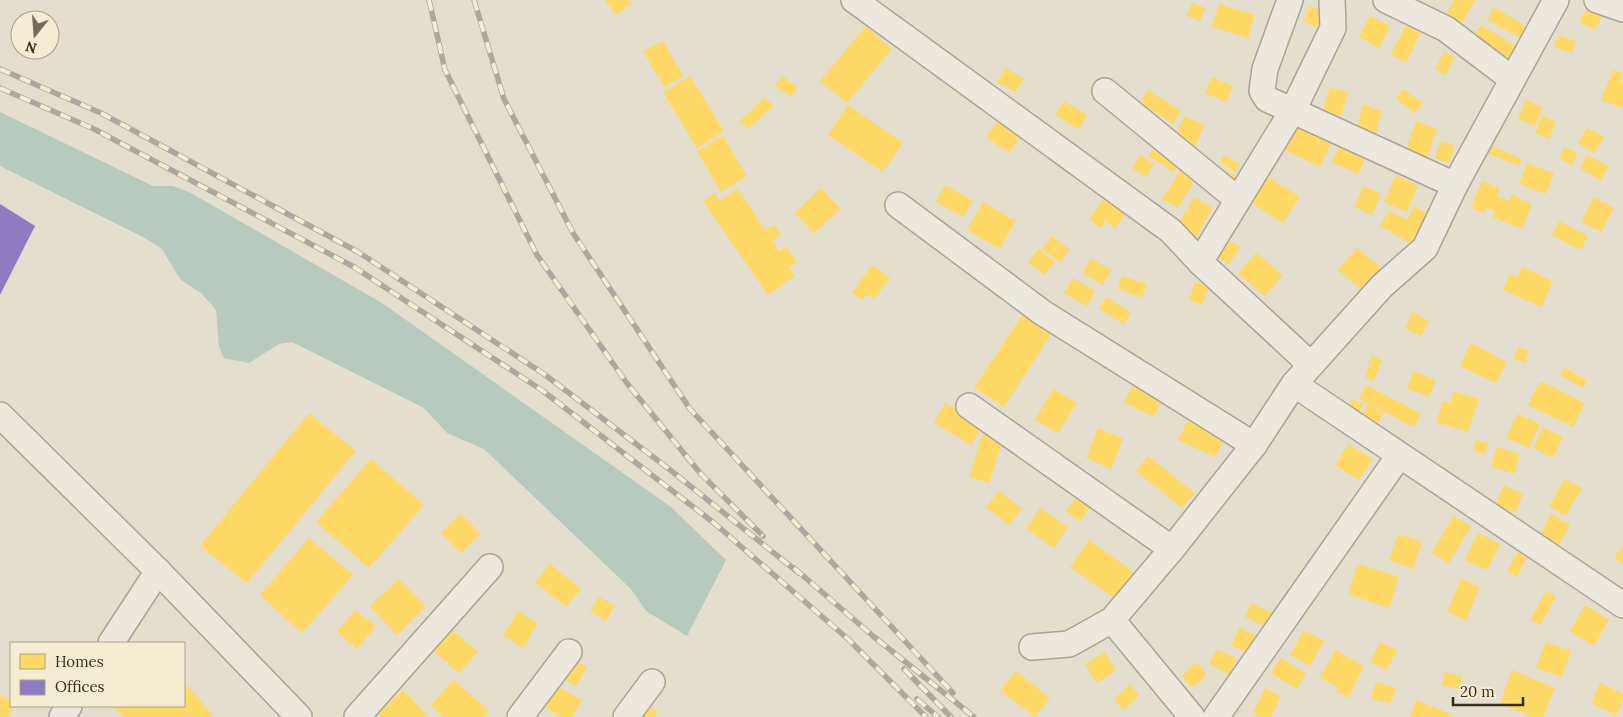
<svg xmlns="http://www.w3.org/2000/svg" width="1623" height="717" viewBox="0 0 1623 717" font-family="Lora,serif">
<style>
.water{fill:#b8c9c0}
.homes{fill:#ffd966}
.offices{fill:#8e7cc3}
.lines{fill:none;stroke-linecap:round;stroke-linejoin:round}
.minor-casing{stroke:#a8a396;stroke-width:28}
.minor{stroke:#ece8de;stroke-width:25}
.rail-casing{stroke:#aba89e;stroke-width:5.5}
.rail{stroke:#f5edd2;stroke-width:4;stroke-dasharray:11;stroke-linecap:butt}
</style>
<rect width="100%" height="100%" fill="#e3decd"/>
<polygon class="water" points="0,112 153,186 173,186 191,193 382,303 671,507 726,560 687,636 646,611 631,589 484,449 447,433 424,408 292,342 279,344 249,363 224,358 219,347 216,310 202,294 180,279 162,249 143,237 0,166"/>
<g class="homes">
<polygon points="605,0 630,0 632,3 616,15"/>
<polygon points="1454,0 1475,0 1460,27 1444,18"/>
<polygon points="1192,3 1205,8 1200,21 1187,16"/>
<polygon points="1219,4 1255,15 1248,38 1212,27"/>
<polygon points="1309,6 1324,11 1318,27 1303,22"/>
<polygon points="1588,6 1603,14 1595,30 1579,22"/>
<polygon points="1494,7 1529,28 1522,40 1487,19"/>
<polygon points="1370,16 1390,26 1379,48 1359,37"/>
<polygon points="1406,25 1421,33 1406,62 1391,55"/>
<polygon points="1481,25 1519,48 1512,60 1474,36"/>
<polygon points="866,26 892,49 847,103 820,81"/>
<polygon points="1558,35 1576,41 1572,53 1554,47"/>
<polygon points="663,41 683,76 664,87 643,51"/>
<polygon points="1444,52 1455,57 1446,75 1435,69"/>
<polygon points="1006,68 1024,79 1015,92 997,82"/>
<polygon points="1613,70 1623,73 1620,81 1623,82 1623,108 1601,100"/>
<polygon points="690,76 724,131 697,148 663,93"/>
<polygon points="783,76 798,88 790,97 775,85"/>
<polygon points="1212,77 1233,86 1227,102 1205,93"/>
<polygon points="1330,87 1348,92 1341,116 1323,111"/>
<polygon points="1403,89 1423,103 1415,113 1396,99"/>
<polygon points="1148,90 1181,111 1173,124 1140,103"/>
<polygon points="765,97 773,106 749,129 740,121"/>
<polygon points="1526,100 1543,107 1535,126 1518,119"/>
<polygon points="1064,101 1087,115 1079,129 1055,115"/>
<polygon points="848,105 903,143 883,172 828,135"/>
<polygon points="1363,105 1382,111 1374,141 1355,135"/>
<polygon points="1001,116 1024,132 1009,153 986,137"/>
<polygon points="1184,116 1204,125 1194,150 1173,141"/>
<polygon points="1542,116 1556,121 1549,139 1535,133"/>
<polygon points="1416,121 1437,129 1426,161 1405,153"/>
<polygon points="1301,122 1334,138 1320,167 1279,147 1287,131 1294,135"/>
<polygon points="1587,128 1604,137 1594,153 1578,143"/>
<polygon points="723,136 747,176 721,192 697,151"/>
<polygon points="1158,141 1183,157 1174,172 1148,156"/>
<polygon points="1441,141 1455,146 1449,163 1434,158"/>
<polygon points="1340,143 1367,156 1358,174 1332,162"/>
<polygon points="1492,146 1522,159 1519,166 1488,153"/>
<polygon points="1564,147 1577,152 1573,165 1559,159"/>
<polygon points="1140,155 1154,164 1146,177 1132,168"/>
<polygon points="1224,155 1240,164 1236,172 1220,163"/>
<polygon points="1587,155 1609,166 1601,180 1580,169"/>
<polygon points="1527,163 1554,173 1546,194 1519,184"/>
<polygon points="1218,166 1242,179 1238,187 1213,174"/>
<polygon points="1180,171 1195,180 1178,208 1162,199"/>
<polygon points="1262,173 1300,197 1283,223 1245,199"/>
<polygon points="1396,175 1418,185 1407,212 1384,202"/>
<polygon points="1482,181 1500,188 1497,196 1509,201 1512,195 1532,204 1522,229 1492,217 1495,211 1486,208 1484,213 1471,208"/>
<polygon points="945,185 973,201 963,217 936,202"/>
<polygon points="1364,186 1381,194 1372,215 1354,207"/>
<polygon points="821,188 841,209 814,233 795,213"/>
<polygon points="737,189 766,230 774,225 781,235 772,241 779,251 786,246 797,262 789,267 795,276 768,295 703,201 715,193 719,201"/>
<polygon points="1106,196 1127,211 1115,228 1106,221 1101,228 1089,219"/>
<polygon points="1194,197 1213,208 1196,237 1177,226"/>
<polygon points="1594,197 1614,208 1601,232 1581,222"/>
<polygon points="983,202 1016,221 1000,249 967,230"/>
<polygon points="1414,206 1434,217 1418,247 1380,226 1389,211 1407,220"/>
<polygon points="1559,221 1588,236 1581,250 1552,235"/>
<polygon points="1052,236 1070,250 1060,262 1042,249"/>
<polygon points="1226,239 1240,247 1229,265 1216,256"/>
<polygon points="1357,248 1382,268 1363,291 1338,270"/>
<polygon points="1039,249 1055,262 1044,275 1028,262"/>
<polygon points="1256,253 1283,275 1265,296 1238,274"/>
<polygon points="1091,258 1111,270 1103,285 1083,273"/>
<polygon points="872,265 890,278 874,299 866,294 862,300 852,293"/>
<polygon points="1522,267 1553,281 1542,307 1503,290 1510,274 1517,278"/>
<polygon points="1122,276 1147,284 1142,298 1118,289"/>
<polygon points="1073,278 1095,291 1087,306 1064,293"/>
<polygon points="1195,282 1209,287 1202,305 1189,300"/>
<polygon points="1106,297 1131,312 1124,324 1099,309"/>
<polygon points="1027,308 1056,327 1004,407 974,388"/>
<polygon points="1412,312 1429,321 1421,336 1405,328"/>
<polygon points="1471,343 1507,362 1496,383 1460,366"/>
<polygon points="1518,347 1529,351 1525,363 1514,359"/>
<polygon points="1372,356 1382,360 1374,381 1365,377"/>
<polygon points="1565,368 1587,380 1583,388 1560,375"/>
<polygon points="1414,371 1436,380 1429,397 1407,388"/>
<polygon points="1136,378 1166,392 1154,417 1124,403"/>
<polygon points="1540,381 1585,403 1573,427 1528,405"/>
<polygon points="1366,385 1421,414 1414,427 1359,399"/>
<polygon points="1053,389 1077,403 1058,433 1035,420"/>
<polygon points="1454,391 1479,399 1468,432 1436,422 1443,401 1450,403"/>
<polygon points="1352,399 1363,404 1359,413 1348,408"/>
<polygon points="945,403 983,425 971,445 934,423"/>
<polygon points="1368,404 1384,413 1376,428 1360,419"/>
<polygon points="309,413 356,451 247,583 200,546"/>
<polygon points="1517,414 1540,424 1529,448 1506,438"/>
<polygon points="1188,420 1225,437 1215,457 1178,440"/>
<polygon points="985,427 1005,433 989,483 969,477"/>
<polygon points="1543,427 1563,437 1553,458 1533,448"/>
<polygon points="1098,428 1123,439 1111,469 1086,458"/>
<polygon points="1477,439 1488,443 1485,454 1473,450"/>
<polygon points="1348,444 1373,459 1359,480 1335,466"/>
<polygon points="1497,447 1520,454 1514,474 1491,466"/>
<polygon points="1148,456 1195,493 1182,508 1136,471"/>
<polygon points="371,459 424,505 369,568 316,522"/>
<polygon points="1565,479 1582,488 1566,516 1549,506"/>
<polygon points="1504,485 1523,494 1515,513 1495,505"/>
<polygon points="1082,490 1096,501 1079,522 1066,511"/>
<polygon points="999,491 1022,509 1009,525 986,507"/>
<polygon points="1040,508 1068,527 1054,548 1026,529"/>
<polygon points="461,514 481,534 461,553 441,533"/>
<polygon points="1551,514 1570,525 1557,548 1538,538"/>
<polygon points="1453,516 1471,526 1449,563 1432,553"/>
<polygon points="1478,533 1500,544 1487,570 1465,560"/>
<polygon points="1398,534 1422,542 1413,569 1389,560"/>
<polygon points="309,538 353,575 302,633 260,595"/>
<polygon points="1089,540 1135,573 1116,599 1070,567"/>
<polygon points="1623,545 1623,564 1614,558"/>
<polygon points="1518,551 1528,556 1517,577 1507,571"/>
<polygon points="550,564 581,589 566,607 535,582"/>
<polygon points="1358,564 1399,577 1389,608 1348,594"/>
<polygon points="399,579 426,607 397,635 370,606"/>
<polygon points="1461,579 1480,587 1466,620 1447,612"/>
<polygon points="1546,591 1556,596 1541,625 1530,620"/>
<polygon points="599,597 615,606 606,621 590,611"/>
<polygon points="1251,603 1275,614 1269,628 1245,617"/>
<polygon points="1585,605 1609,620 1594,646 1570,631"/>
<polygon points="355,610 376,626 357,649 337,632"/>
<polygon points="518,611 538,624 523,648 503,635"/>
<polygon points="447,626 478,652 459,673 429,647"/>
<polygon points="1240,627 1261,639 1252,656 1231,645"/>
<polygon points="1304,630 1324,641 1310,666 1290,655"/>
<polygon points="1380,642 1397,650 1387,670 1370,662"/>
<polygon points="1546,642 1571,651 1562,677 1536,668"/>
<polygon points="1217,649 1237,659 1229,675 1209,664"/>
<polygon points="1335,650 1364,666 1348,698 1336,691 1338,687 1320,678"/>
<polygon points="1105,652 1116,670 1097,683 1085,665"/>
<polygon points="566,654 587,667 576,686 554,673"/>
<polygon points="1280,658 1306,673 1297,689 1271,674"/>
<polygon points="1196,662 1207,675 1192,688 1181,676"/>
<polygon points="1512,670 1555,688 1543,717 1533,717 1500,704"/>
<polygon points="1016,671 1050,698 1035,717 1000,690"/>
<polygon points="1445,672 1462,676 1459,689 1442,685"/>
<polygon points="454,680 489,711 484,717 444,717 431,705"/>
<polygon points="184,682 213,715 211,717 124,717 114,707 116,706 184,706"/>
<polygon points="1376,682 1396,688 1390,704 1371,698"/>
<polygon points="1600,683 1623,694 1623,701 1616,715 1591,703"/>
<polygon points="553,684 582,700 572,717 561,717 541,705"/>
<polygon points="1130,684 1139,695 1123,710 1114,699"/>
<polygon points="1265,688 1281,696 1271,717 1261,717 1253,713"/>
<polygon points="403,690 429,717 380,717 378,714"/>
<polygon points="0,694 11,701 11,706 15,706 8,717 0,717"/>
<polygon points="1416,700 1453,715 1452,717 1410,717"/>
<polygon points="643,704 658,711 655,717 636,717"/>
</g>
<polygon class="offices" points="0,204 35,226 0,295"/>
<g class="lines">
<g class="minor-casing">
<g id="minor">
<polyline points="854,0 1171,231 1200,262 1311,365"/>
<polyline points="1290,0 1265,69 1262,91 1267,99 1455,185"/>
<polyline points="1386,0 1446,29 1512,79"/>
<polyline points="1597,0 1623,9"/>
<polyline points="1105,91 1237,199"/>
<polyline points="898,205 1043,313 1254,445"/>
<polyline points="1200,262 1293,110 1333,28 1332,0"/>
<polyline points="1294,384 1623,605"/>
<polyline points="969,406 1172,549"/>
<polyline points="0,415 158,571 299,717"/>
<polyline points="1112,620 1192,717"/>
<polyline points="111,643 158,571"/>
<polyline points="1032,647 1069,644 1112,620 1172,549 1254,445 1294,384 1382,286 1425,248 1455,185 1556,0"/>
<polyline points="62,717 69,706"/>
<polyline points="357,717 490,567"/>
<polyline points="520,717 569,652"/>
<polyline points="626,717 652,682"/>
<polyline points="1216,717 1399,456"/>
</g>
</g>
<use href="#minor" class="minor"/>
<g class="rail-casing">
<g id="rail">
<polyline points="429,0 445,70 537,255 626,382 700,473 763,536"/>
<polyline points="474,0 504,99 573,233 690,409 953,693"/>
<polyline points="0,69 101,113 358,252 544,374 669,469 799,573"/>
<polyline points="0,88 94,129 354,267 543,391 714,523 848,639 926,717"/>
<polyline points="794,568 873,636 974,717"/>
<polyline points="904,669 951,717"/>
<polyline points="917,699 938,717"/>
</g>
</g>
<use href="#rail" class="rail"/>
</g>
<rect x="10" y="642" width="175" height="65" fill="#f5edd2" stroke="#a9a08a"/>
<rect x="20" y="654" width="25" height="15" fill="#ffd966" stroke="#a9a08a"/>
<text x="55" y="667" font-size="15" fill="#372c1e">Homes</text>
<rect x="20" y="680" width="25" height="15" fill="#8e7cc3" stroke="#a9a08a"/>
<text x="55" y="692" font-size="15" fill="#372c1e">Offices</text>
<g transform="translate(35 35) rotate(197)"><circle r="24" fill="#f5edd2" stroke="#a9a08a"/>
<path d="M0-4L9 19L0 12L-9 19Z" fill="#736a5b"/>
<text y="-8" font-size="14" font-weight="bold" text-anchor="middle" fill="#372c1e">N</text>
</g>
<path d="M1453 697v8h70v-8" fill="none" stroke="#372c1e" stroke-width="2.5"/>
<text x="1460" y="697" font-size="15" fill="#372c1e" stroke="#f5edd2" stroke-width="4" paint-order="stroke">20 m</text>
</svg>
